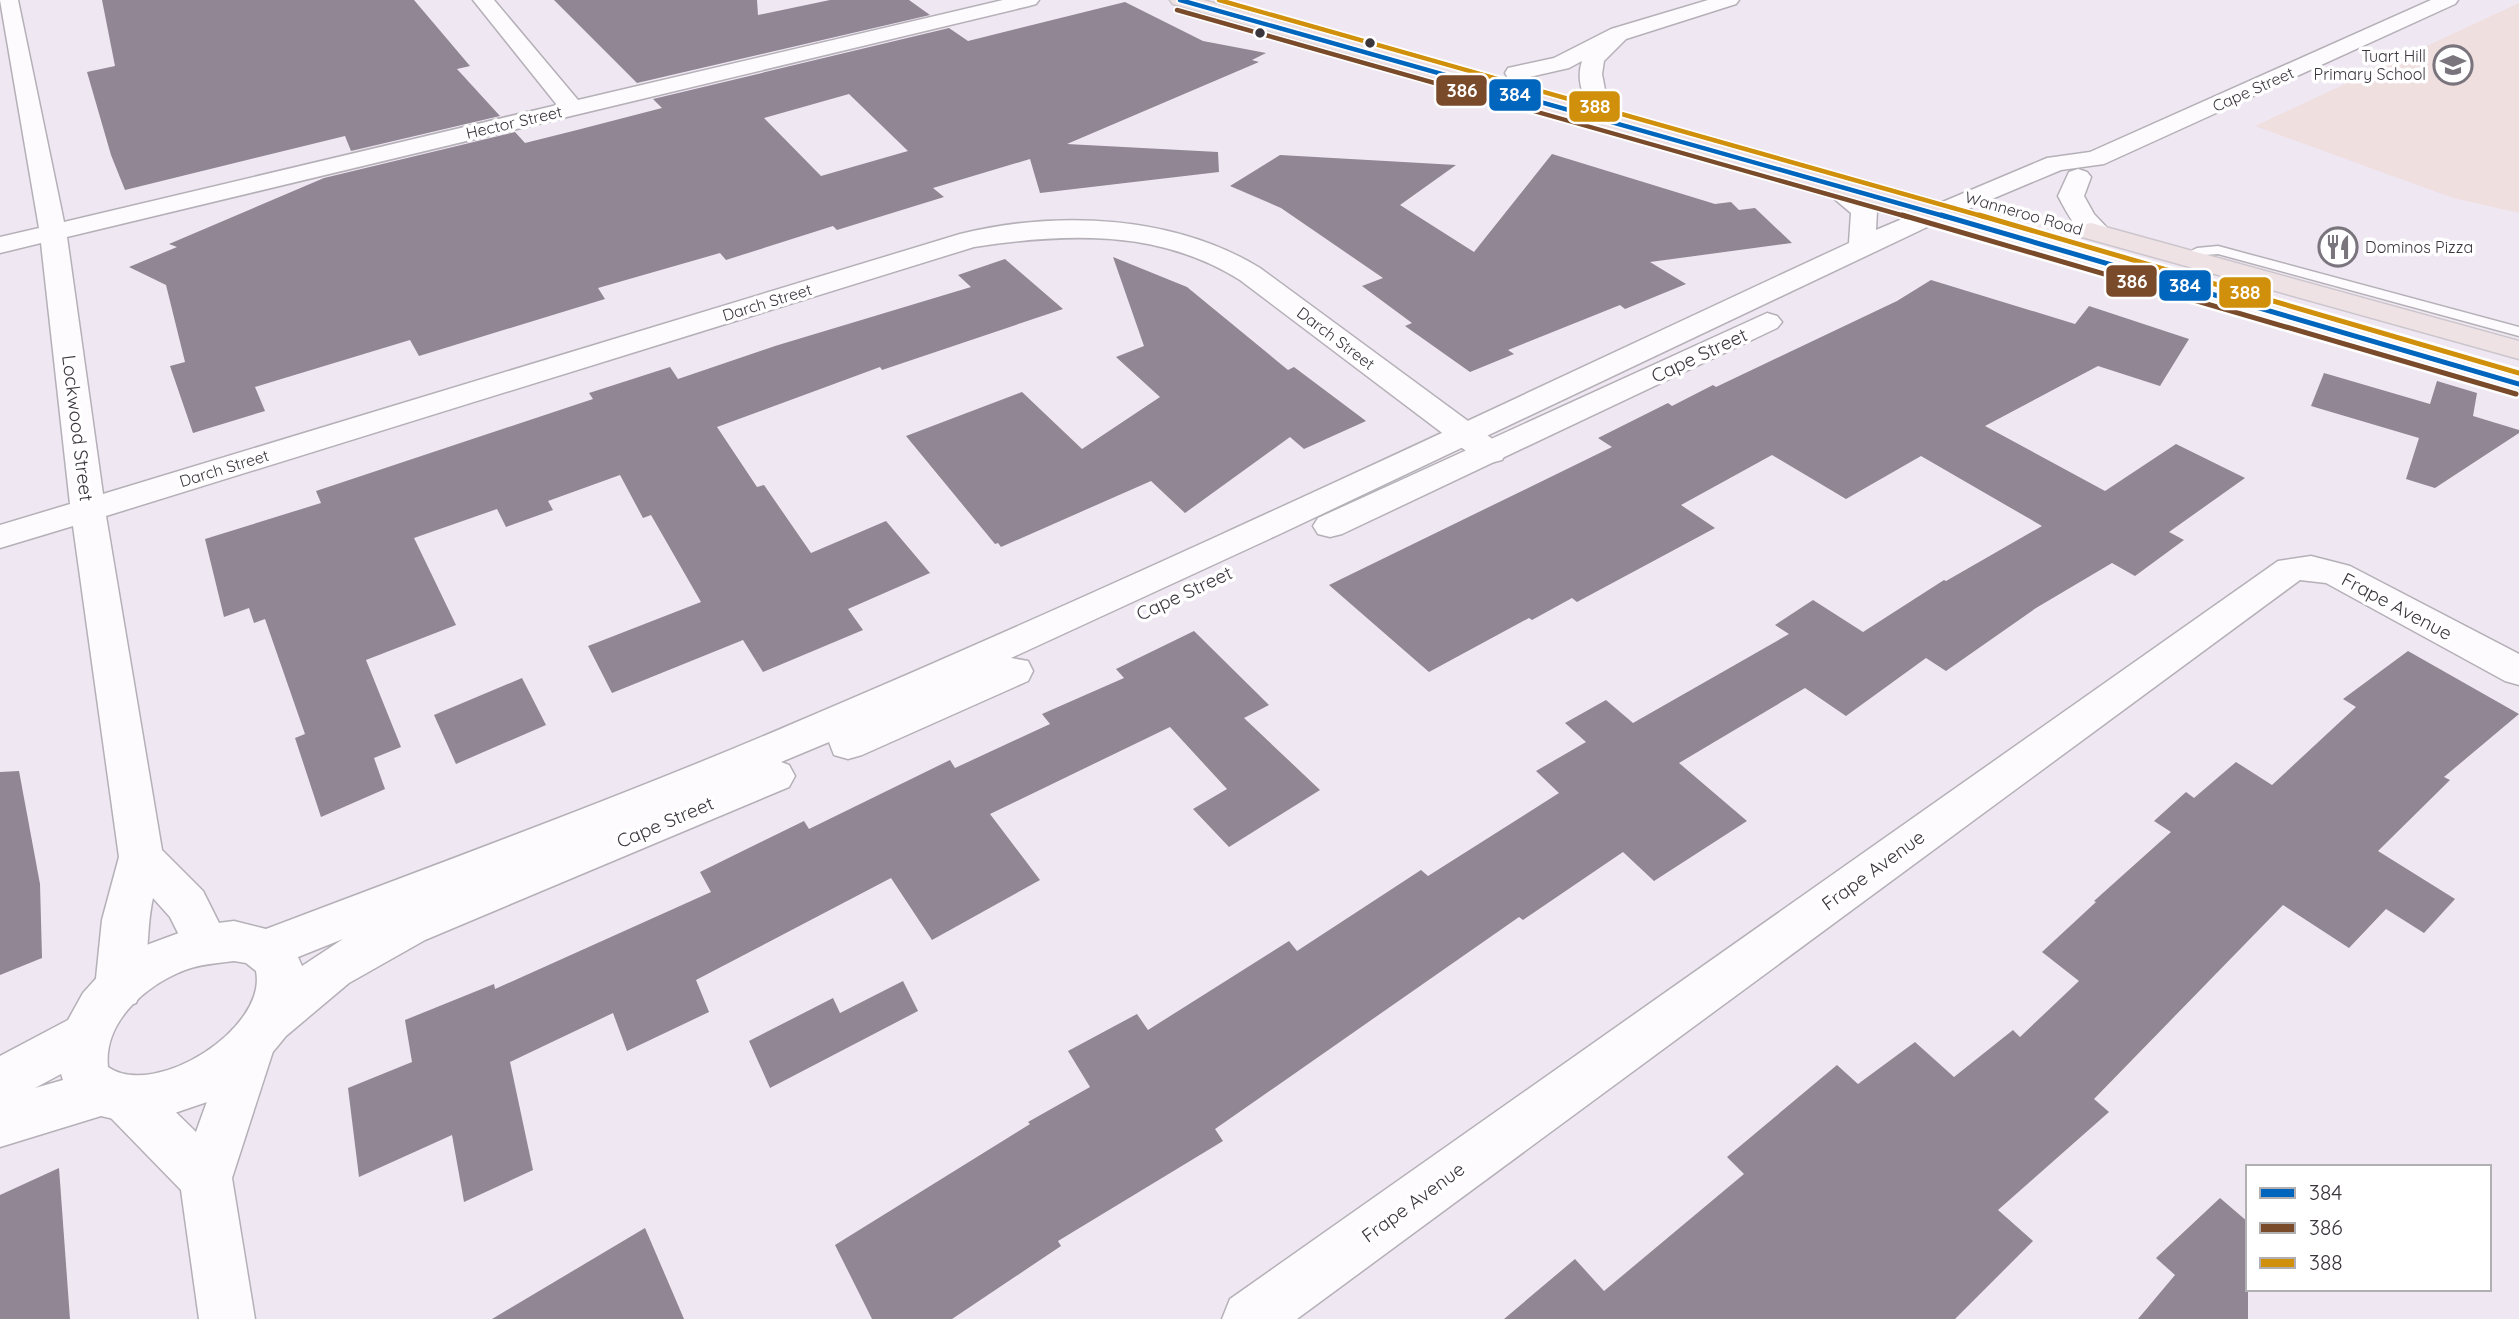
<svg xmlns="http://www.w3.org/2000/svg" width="2519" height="1319" viewBox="0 0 2519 1319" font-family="Quicksand,sans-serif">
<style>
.education{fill:#f0dfdf}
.building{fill:#908694;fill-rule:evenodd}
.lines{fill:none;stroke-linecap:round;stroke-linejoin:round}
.service-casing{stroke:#b5b0b8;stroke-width:3}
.minor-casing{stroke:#b5b0b8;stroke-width:3}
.tertiary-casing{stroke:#b5b0b8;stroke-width:3}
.trunk-casing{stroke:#cbc6cc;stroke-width:3}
.service{fill:#fdfbfd;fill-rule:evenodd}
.minor{fill:#fdfbfd;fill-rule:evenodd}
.tertiary{fill:#fdfbfd;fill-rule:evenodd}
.trunk{fill:#eee2e5;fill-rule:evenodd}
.bus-1-far1-casing{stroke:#fff;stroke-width:8}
.bus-1-casing{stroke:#fff;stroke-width:10}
.bus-2-far1-casing{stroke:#fff;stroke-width:8}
.bus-2-casing{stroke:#fff;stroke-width:10}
.bus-3-far1-casing{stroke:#fff;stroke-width:8}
.bus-3-casing{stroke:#fff;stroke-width:10}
.bus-1-far1{stroke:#0065bd;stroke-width:4.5}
.bus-1{stroke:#0065bd;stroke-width:5}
.bus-2-far1{stroke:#7a4b2a;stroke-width:4.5}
.bus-2{stroke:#7a4b2a;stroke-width:5}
.bus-3-far1{stroke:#d1900c;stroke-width:4.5}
.bus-3{stroke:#d1900c;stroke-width:5}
.bus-dot{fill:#3b363e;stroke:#fff;stroke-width:2.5}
.labels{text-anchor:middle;stroke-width:7;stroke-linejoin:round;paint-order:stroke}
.far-poi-label{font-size:16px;fill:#3b363e;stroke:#fff;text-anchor:end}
.far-street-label{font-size:16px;fill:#3b363e;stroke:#fff}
.street-label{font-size:19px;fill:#3b363e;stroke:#fff}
.line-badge{stroke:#fff;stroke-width:2.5}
.badge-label{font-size:19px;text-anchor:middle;font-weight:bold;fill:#fff}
</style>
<rect width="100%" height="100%" fill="#efe7f2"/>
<polygon class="education" points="2519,3 2519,213 2453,198 2255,126"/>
<g class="building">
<polygon points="102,0 414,0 470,66 457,69 500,116 351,151 345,136 125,190 111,155 87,72 115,66"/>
<polygon points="554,0 757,0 758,15 830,0 909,0 930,15 637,83"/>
<path d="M 1125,2 L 1203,41 L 1266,53 L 1252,60 L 1259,62 L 1067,144 L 1218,152 L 1219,172 L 1040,193 L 1030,159 L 933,188 L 944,197 L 837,230 L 833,226 L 726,260 L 720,253 L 598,288 L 605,299 L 419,356 L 410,340 L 255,387 L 265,411 L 193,433 L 170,366 L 185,362 L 166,285 L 129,267 L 177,247 L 169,244 L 324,178 L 515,132 L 525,143 L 577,130 L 662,108 L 653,99 L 949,28 L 968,41 ZM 849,94 L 908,151 L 821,176 L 764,118 Z"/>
<polygon points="1552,154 1715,204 1731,202 1739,210 1755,208 1792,243 1650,262 1686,284 1625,309 1620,305 1508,350 1514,354 1470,372 1405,326 1412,323 1362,286 1383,278 1281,208 1230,186 1280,155 1456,165 1400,205 1474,252"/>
<polygon points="1113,257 1187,287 1288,370 1294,367 1366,421 1304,449 1290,437 1185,513 1151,481 1001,547 998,543 995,544 906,436 1022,392 1082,449 1160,397 1116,357 1144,346"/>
<polygon points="1005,259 1063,309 882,370 880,367 717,427 757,487 764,485 811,553 886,521 930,573 848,609 863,630 763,672 743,640 612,693 588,646 701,602 651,515 643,518 620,475 548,501 553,510 506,527 497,509 414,538 456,625 366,660 401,747 374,758 385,789 321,817 295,738 305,734 265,619 254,623 249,608 224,617 205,539 321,503 316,491 593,399 589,393 670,367 678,379 775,346 971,287 958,275"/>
<polygon points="1931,280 2075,324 2089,306 2189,339 2160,386 2098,366 1985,426 2105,491 2176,444 2245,478 2169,532 2184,540 2135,576 2112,563 2036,608 1946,671 1926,658 1846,716 1805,688 1679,763 1747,821 1654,881 1623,852 1523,920 1519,917 1215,1129 1223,1141 1058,1241 1061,1246 952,1319 872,1319 835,1245 1030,1124 1028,1122 1090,1087 1068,1051 1137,1014 1148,1030 1289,941 1297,951 1421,870 1428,876 1559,793 1536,771 1586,742 1565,723 1606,700 1633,723 1789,634 1775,625 1813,600 1863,632 1944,580 1946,581 2042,526 1921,456 1846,499 1772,455 1681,505 1715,528 1577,602 1572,598 1532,620 1529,618 1429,672 1329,585 1612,447 1598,438 1668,403 1672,406 1713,385 1716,387 1897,301"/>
<polygon points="2324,373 2430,404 2437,381 2477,393 2473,416 2519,430 2519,433 2435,488 2406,479 2419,438 2311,406"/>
<polygon points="1194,631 1269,705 1244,718 1320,790 1229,847 1193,809 1227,789 1170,727 990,814 1040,880 932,940 891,878 696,980 709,1012 627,1051 613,1013 510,1062 533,1170 464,1202 452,1135 359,1177 348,1088 412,1062 405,1020 494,984 495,989 711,892 700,872 804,821 809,829 950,760 955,768 1050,724 1042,714 1124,678 1116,669"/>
<polygon points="2408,651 2519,714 2444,777 2450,780 2378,851 2455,899 2424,933 2386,909 2349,948 2283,905 2094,1099 2109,1112 1998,1210 2033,1241 1955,1319 1504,1319 1575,1259 1604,1291 1744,1174 1727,1157 1837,1065 1858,1084 1915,1042 1954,1077 2013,1030 2020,1037 2079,981 2042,952 2096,902 2094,901 2171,832 2154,821 2186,792 2194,798 2236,762 2272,785 2356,707 2343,699"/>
<polygon points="522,678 546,725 456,764 434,715"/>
<polygon points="19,771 40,884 42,958 0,975 0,772"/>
<polygon points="903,981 918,1011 770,1088 749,1041 833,998 840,1013"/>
<polygon points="59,1168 70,1319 0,1319 0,1195"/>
<polygon points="2220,1198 2248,1222 2248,1319 2138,1319 2175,1275 2156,1258"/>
<polygon points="645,1228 684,1319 492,1319"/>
</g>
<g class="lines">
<g class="service-casing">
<polygon id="service" points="2218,246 2519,327 2519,336 2218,254 2204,255 2186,261 2179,257 2197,248"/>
</g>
<g class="minor-casing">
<g id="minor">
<path d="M 0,0 L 18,0 L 64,222 L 557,105 L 473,0 L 494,0 L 578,100 L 1003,0 L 1039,0 L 1036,4 L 1029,6 L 67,237 L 103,494 L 960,234 C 1057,210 1174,215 1260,268 L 1502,446 L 1506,453 L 1502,460 L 1490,463 L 1478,460 L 1240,280 C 1159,229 1066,233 974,247 L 106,516 L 162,850 L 203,891 L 229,943 L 222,957 L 206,963 L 190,957 L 170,917 L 153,898 C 145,932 151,971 136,1003 L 119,1009 L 102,1003 L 95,988 L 102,920 L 119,857 L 73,526 L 0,548 L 0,525 L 70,504 L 41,243 L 0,253 L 0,237 L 39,228 Z"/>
<path d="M 1708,0 L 1739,0 L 1736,4 L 1626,39 L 1604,61 L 1602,74 L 1606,95 L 1603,100 L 1587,100 C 1579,89 1578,73 1582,61 L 1569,68 L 1516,80 L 1508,78 L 1505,73 L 1508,68 L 1554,58 L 1611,29 Z"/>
<polygon points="2311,556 2350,566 2519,654 2519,685 2505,681 2326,583 2300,580 1297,1319 1222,1319 1230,1299 2278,561"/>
<polygon points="250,1023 267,1029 275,1045 232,1178 255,1319 199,1319 181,1190 109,1116 102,1099 109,1082 127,1076 145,1082 196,1132 233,1029"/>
</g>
</g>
<g class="tertiary-casing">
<g id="tertiary">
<path d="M 2431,0 L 2458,0 L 2455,4 L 2104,164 L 2061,170 L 1942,220 L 1280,534 L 1011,658 L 1028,661 L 1033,671 L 1028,681 L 862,755 L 848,759 L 834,755 L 829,742 L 781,762 L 789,765 L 795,776 L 789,787 L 425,940 L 349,983 L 286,1036 L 258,1070 L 213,1100 L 157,1119 L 127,1122 L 101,1116 L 0,1147 L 0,1056 L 68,1020 L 83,993 L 101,973 L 141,947 L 187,930 L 218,923 L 234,921 L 266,929 C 444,861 624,796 799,721 C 1153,571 1500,405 1849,243 L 1851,213 L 1818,185 L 1822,180 C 1842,175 1858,194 1873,205 L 1877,211 L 1876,230 L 2047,158 L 2090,152 ZM 343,939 L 302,966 L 298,957 ZM 234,961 L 246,963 L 256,971 C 268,1028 155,1100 108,1067 C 103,1022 146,985 185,970 C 201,964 218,963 234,961 ZM 61,1074 L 63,1080 L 35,1088 Z"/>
<path d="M 2078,169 L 2087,172 L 2091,177 L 2084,196 L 2094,214 L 2113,234 L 2109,240 C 2082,246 2069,216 2058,196 L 2069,172 Z"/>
<polygon points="1767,313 1777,316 1782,322 1777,328 1342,534 1330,537 1318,534 1313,526 1318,518"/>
</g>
</g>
<g class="trunk-casing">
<g id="trunk">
<polygon points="1170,0 1203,0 2060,240 2519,374 2519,393 2040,252 1173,4"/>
<polygon points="2091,223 2519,341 2519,359 2082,237 2078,231 2082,225"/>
</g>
</g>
<use href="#service" class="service"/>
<use href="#minor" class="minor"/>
<use href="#tertiary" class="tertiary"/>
<use href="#trunk" class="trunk"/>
<g class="bus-1-far1-casing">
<polyline id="bus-1-far1" points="1180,0 1947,217"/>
</g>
<g class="bus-1-casing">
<polyline id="bus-1" points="1941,215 2519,384"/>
</g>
<g class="bus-2-far1-casing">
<polyline id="bus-2-far1" points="1177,10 1908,217"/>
</g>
<g class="bus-2-casing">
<polyline id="bus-2" points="1902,215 2516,394"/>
</g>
<g class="bus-3-far1-casing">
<polyline id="bus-3-far1" points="1219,0 1985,217"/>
</g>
<g class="bus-3-casing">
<polyline id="bus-3" points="1979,215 2519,373"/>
</g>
<use href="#bus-1-far1" class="bus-1-far1"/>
<use href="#bus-1" class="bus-1"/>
<use href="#bus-2-far1" class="bus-2-far1"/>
<use href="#bus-2" class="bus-2"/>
<use href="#bus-3-far1" class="bus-3-far1"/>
<use href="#bus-3" class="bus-3"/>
</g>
<defs>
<g id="school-ring" transform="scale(2.0125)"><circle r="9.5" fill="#fff" stroke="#7a747d" stroke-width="1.5"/><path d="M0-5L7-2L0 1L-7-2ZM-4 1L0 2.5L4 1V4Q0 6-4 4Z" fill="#7a747d"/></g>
<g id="restaurant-ring" transform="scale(2.0125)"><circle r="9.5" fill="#fff" stroke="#7a747d" stroke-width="1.5"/><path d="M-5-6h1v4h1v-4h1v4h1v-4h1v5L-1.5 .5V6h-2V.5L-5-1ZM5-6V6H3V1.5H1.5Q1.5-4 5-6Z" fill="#7a747d"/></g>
</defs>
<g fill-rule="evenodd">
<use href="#school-ring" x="2453" y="65"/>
<use href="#restaurant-ring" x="2338" y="247"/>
</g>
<g class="bus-dot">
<circle cx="1260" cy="33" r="6"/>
<circle cx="1370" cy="43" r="6"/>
</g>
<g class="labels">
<g class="far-poi-label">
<text x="2426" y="62">Tuart Hill<tspan x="2426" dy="18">Primary School</tspan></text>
<text x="2365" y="253" text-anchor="start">Dominos Pizza</text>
</g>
<g class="far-street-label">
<text transform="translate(2253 89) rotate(-24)" y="6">Cape Street</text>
<text transform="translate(514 122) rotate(-13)" y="6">Hector Street</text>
<text transform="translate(2024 213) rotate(16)" y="6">Wanneroo Road</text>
<text transform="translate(767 302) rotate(-17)" y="6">Darch Street</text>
<text transform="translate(1336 338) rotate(37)" y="6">Darch Street</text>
<text transform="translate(224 468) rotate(-17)" y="6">Darch Street</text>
</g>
<g class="street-label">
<text transform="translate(1699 355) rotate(-25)" y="7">Cape Street</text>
<text transform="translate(78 428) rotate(83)" y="7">Lockwood Street</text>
<text transform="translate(1184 593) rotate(-25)" y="7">Cape Street</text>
<text transform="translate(2397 606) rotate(28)" y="7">Frape Avenue</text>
<text transform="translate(665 822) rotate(-23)" y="7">Cape Street</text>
<text transform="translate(1873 870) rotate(-36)" y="7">Frape Avenue</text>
<text transform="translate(1413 1202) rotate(-36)" y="7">Frape Avenue</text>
</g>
</g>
<g class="line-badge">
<rect x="1435" y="74" width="53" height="33" rx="7" fill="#7a4b2a"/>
<rect x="1488" y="78" width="54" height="34" rx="7" fill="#0065bd"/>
<rect x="1568" y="90" width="53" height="33" rx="7" fill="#d1900c"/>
<rect x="2105" y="264" width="53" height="34" rx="7" fill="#7a4b2a"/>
<rect x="2158" y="269" width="54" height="33" rx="7" fill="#0065bd"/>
<rect x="2218" y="276" width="54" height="33" rx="7" fill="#d1900c"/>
</g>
<g class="badge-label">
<text x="1462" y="97">386</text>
<text x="1515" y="101">384</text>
<text x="1595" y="113">388</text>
<text x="2132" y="288">386</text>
<text x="2185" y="292">384</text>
<text x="2245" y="299">388</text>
</g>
<rect x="2246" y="1165" width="245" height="126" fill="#ffffff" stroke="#b1afb2" stroke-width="2"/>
<rect x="2260" y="1188" width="35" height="10" fill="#0065bd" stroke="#b1afb2" stroke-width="2"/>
<text x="2309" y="1200" font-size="21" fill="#3b363e">384</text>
<rect x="2260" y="1223" width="35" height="10" fill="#7a4b2a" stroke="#b1afb2" stroke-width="2"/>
<text x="2309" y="1235" font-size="21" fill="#3b363e">386</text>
<rect x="2260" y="1258" width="35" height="10" fill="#d1900c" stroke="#b1afb2" stroke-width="2"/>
<text x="2309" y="1270" font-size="21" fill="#3b363e">388</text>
</svg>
